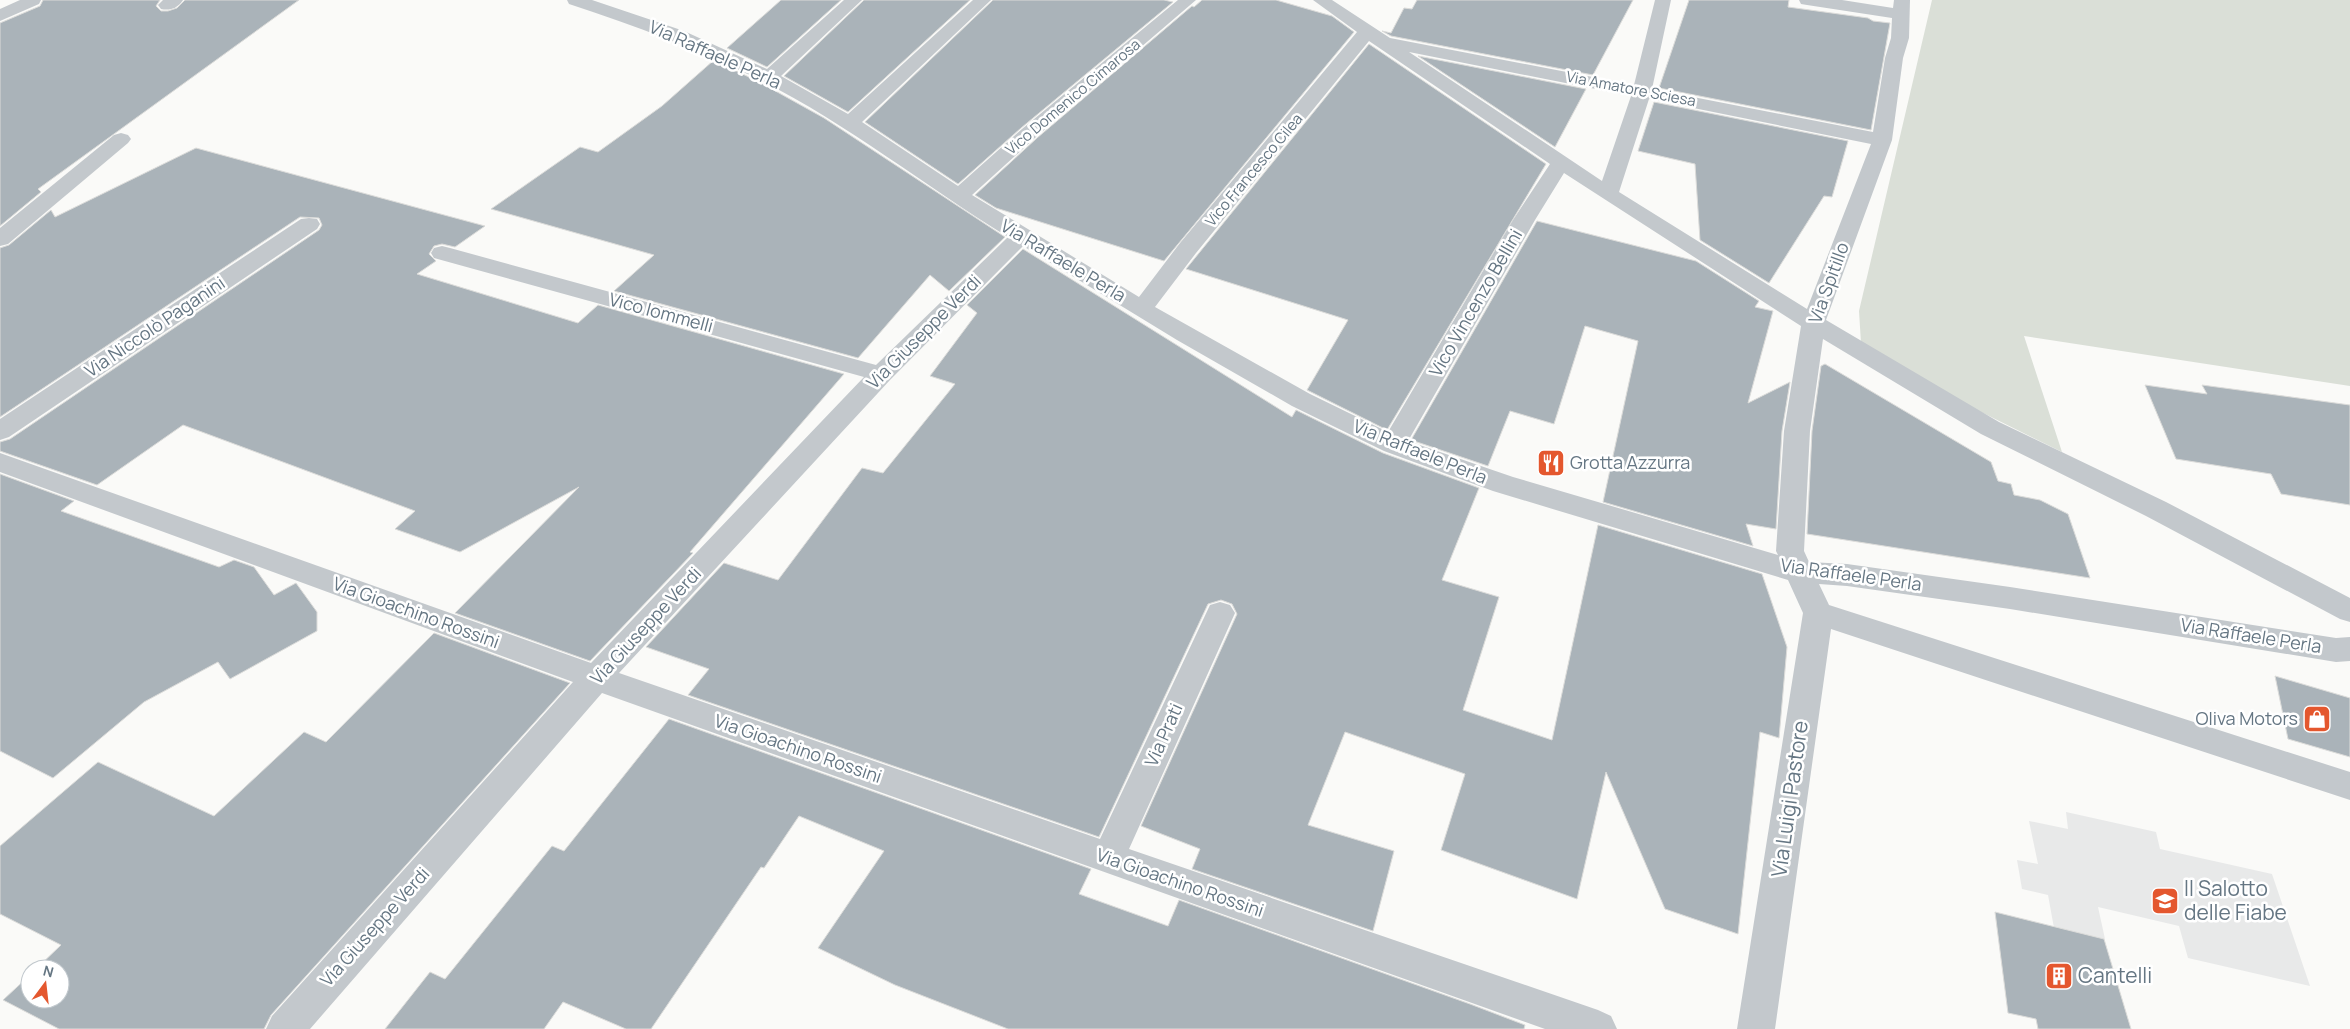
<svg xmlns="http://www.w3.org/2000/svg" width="2350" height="1029" viewBox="0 0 2350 1029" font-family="Manrope,sans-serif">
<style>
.built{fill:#e8e9e9}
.green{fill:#dadfd7}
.building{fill:#aab3b9;stroke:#dcdcda}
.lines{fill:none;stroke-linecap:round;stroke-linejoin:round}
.minor{fill:#c3c8cc;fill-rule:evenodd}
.labels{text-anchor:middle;stroke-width:5;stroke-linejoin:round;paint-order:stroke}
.far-street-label{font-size:15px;fill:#657683;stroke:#fff}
.street-label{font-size:18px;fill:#657683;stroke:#fff}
.poi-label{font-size:18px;fill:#657683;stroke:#fff;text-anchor:start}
.near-street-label{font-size:21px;fill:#657683;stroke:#fff}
.near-poi-label{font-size:21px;fill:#657683;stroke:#fff;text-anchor:start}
</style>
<rect width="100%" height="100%" fill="#fafaf8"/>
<polygon class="built" points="2066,812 2156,832 2160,849 2272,874 2310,986 2188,958 2179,926 2098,907 2105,939 2054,928 2048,895 2022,889 2017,860 2038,864 2029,821 2068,829"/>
<polygon class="green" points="1932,0 2350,0 2350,386 2024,336 2062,452 1971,407 1861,343 1859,311"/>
<g class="building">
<polygon points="43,0 160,0 156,6 161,11 168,11 177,8 185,0 299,0 38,189 41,192 0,226 0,23 40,6"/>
<polygon points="781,0 841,0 767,67 727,48"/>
<polygon points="864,0 970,0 848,112 784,76"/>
<polygon points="993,0 1164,0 1173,2 1021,128 958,184 865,122"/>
<polygon points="1202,0 1276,0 1332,16 1354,32 1164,261 996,208 975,195 1037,138 1192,6 1194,7"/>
<polygon points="1417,0 1633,0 1593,75 1391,36 1382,31 1391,33 1404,8 1412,9"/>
<polygon points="1689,0 1789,0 1788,7 1868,18 1873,21 1890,23 1871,130 1659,88"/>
<polygon points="1369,44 1546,164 1387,430 1307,390 1348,320 1186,269"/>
<polygon points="1418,56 1586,89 1555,147"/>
<polygon points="714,60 761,83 824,118 1005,237 949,291 930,275 858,358 614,291 654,255 491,209 580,147 598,152 662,106"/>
<polygon points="1654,102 1848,141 1832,197 1824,196 1769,283 1700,240 1695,164 1638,151"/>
<polygon points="196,148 485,226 455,247 442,244 434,246 429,254 436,261 417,274 578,323 598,305 844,374 690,552 693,553 590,661 455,613 579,487 460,552 395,529 415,511 183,425 97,485 0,451 0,442 10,439 319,230 322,225 319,218 300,217 0,417 0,248 9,245 51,210 55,217"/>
<polygon points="1537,221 1696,261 1759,301 1755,307 1773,311 1748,403 1790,382 1782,431 1776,529 1746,524 1753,546 1603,502 1638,341 1585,326 1554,424 1510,411 1488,466 1411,440"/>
<polygon points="1023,249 1292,417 1296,410 1383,453 1479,488 1442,580 1499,597 1463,710 1552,740 1598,525 1762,574 1787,647 1779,738 1760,732 1738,934 1665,909 1606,772 1577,899 1441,850 1465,774 1345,732 1308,825 1394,851 1373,931 1192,869 1200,849 1141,826 1237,614 1232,604 1221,600 1208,604 1099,837 688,695 709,669 646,647 724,563 778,580 862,468 883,473 955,384 930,376 977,313 967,305"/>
<polygon points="1825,364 1991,462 1998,481 2011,484 2014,495 2040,500 2068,514 2090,578 1807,534 1812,431 1821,366"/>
<polygon points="2145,385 2207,394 2202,385 2350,405 2350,505 2281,494 2271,474 2176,459"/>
<polygon points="0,474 74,501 61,511 219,567 234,560 254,567 274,595 296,583 317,612 317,631 230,679 218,662 144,702 53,778 0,751"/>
<polygon points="434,633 570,683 271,1015 264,1029 59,1029 3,1000 30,975 30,999 60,999 60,969 36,969 61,945 0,914 0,846 98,762 214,816 304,732 326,742"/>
<polygon points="2275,676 2350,698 2350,757 2288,739"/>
<polygon points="669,719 1091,869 1079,894 1168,926 1179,900 1470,1004 1525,1025 1524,1029 1008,1029 895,985 818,948 884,851 799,816 764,868 761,867 651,1029 626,1029 563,1002 544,1029 385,1029 430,972 445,979 552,846 564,851"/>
<polygon points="1995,912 2104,939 2131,1029 2038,1029 2036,1019 2008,1013"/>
</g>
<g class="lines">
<g class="minor">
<polygon points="20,0 41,0 39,4 0,21 0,9"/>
<path d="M 163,0 L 183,0 C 178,8 170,11 161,9 L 158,5 Z"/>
<path d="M 567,0 L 592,0 L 684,31 L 767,69 L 844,0 L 862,0 L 781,76 L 848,114 L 973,0 L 991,0 L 862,122 L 958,186 L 1022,129 L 1178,0 L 1196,0 L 1036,137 L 972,195 L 1139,297 L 1180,243 L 1357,32 L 1313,0 L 1332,0 L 1390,38 L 1634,85 L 1655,0 L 1671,0 L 1652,89 L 1873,132 L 1885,58 L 1891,38 L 1892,18 L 1807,5 L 1801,4 L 1799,0 L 1842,0 L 1893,8 L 1894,0 L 1910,0 L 1909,38 L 1903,58 L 1892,140 L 1826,320 L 1999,422 L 2166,502 L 2350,598 L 2350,622 L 2340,619 L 2146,516 L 1981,434 L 1823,339 L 1810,431 L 1804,551 L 1809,562 L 1847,564 L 2010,587 L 2336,638 L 2350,637 L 2350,661 L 2336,662 L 2010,609 L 1847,586 L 1819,584 L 1829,605 L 2350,772 L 2350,800 L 1831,629 L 1775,1029 L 1737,1029 L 1803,613 L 1788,580 L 1493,491 L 1384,451 L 1292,406 L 1177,340 L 1023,246 L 890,380 L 619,673 L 1100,839 L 1210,605 L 1220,602 L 1230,605 L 1235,613 L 1129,849 L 1598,1010 L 1611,1016 L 1617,1029 L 1545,1029 L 602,693 L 310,1029 L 266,1029 L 272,1016 L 573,682 L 0,472 L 0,453 L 591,663 L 864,377 L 434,258 L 431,253 L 434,248 L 442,246 L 450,248 L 876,365 L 1008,237 C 925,186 849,125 762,81 C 699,49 635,26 569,4 ZM 1369,41 L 1550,164 L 1513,220 L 1388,432 L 1310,394 L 1155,307 L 1196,253 ZM 1409,52 L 1631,96 L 1602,181 ZM 1649,99 L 1871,144 L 1807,309 L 1619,192 ZM 1564,173 L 1801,326 L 1784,431 L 1776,551 L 1778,555 L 1513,477 L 1408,441 L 1535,220 Z"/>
<polygon points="121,133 128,135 131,139 128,143 8,244 0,246 0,228 114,135"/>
<polygon points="309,218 317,219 320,224 317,229 9,437 0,440 0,419 301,219"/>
</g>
</g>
<defs>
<g id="restaurant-square" transform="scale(1.4375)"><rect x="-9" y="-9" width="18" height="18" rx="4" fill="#e4572e" stroke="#fff"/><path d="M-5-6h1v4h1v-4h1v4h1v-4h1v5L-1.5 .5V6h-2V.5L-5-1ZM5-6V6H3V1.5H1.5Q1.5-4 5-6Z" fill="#fff"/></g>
<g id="shop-square" transform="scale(1.4375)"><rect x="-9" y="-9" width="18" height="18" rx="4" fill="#e4572e" stroke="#fff"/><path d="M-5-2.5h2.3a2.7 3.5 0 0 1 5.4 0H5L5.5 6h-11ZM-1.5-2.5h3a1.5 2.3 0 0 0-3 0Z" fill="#fff"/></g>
<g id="school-square" transform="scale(1.4375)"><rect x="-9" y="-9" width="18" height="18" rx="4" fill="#e4572e" stroke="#fff"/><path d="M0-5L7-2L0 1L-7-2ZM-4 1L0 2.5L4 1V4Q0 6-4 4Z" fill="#fff"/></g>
<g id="building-square" transform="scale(1.4375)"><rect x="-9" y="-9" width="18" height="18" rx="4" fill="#e4572e" stroke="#fff"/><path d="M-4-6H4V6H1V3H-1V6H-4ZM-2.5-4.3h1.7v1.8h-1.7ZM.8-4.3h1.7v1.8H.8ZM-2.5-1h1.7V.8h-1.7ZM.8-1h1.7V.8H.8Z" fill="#fff"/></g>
</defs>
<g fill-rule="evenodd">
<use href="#restaurant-square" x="1551" y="463"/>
<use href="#shop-square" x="2317" y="719"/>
<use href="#school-square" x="2165" y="901"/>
<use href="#building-square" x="2059" y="976"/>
</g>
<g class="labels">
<g class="far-street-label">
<text transform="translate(1631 89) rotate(11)" y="5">Via Amatore Sciesa</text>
<text transform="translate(1073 97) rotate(-40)" y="5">Vico Domenico Cimarosa</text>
<text transform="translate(1254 170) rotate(-50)" y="5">Vico Francesco Cilea</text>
</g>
<g class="street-label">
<text transform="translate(715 55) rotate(24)" y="6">Via Raffaele Perla</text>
<text transform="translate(1063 261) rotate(31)" y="6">Via Raffaele Perla</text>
<text transform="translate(1829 283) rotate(-70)" y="6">Via Spitillo</text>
<text transform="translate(1476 303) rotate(-60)" y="6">Vico Vincenzo Bellini</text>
<text transform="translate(661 313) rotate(15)" y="6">Vico Iommelli</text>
<text transform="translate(155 327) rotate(-34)" y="6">Via Niccolò Paganini</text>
<text transform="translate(924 332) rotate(-45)" y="6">Via Giuseppe Verdi</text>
<text transform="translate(1420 452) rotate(22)" y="6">Via Raffaele Perla</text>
<text transform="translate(1851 575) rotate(8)" y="6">Via Raffaele Perla</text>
<text transform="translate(416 613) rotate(20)" y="6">Via Gioachino Rossini</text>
<text transform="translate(646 626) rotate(-47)" y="6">Via Giuseppe Verdi</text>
<text transform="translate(2251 636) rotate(9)" y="6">Via Raffaele Perla</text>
<text transform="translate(1164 735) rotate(-66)" y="6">Via Prati</text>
<text transform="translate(798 749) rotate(19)" y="6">Via Gioachino Rossini</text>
<text transform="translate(1180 883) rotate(19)" y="6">Via Gioachino Rossini</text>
<text transform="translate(375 927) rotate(-48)" y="6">Via Giuseppe Verdi</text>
</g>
<g class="poi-label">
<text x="1570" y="469">Grotta Azzurra</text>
<text x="2298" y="725" text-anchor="end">Oliva Motors</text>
</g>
<g class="near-street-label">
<text transform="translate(1790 799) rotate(-82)" y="7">Via Luigi Pastore</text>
</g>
<g class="near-poi-label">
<text x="2184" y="896">Il Salotto<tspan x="2184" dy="24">delle Fiabe</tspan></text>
<text x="2078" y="983">Cantelli</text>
</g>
</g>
<g transform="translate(45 984) rotate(15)"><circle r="24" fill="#ffffff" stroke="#c1c8cd"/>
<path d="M0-4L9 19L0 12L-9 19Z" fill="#e4572e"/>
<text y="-8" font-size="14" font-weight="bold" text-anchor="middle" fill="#657683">N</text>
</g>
</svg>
